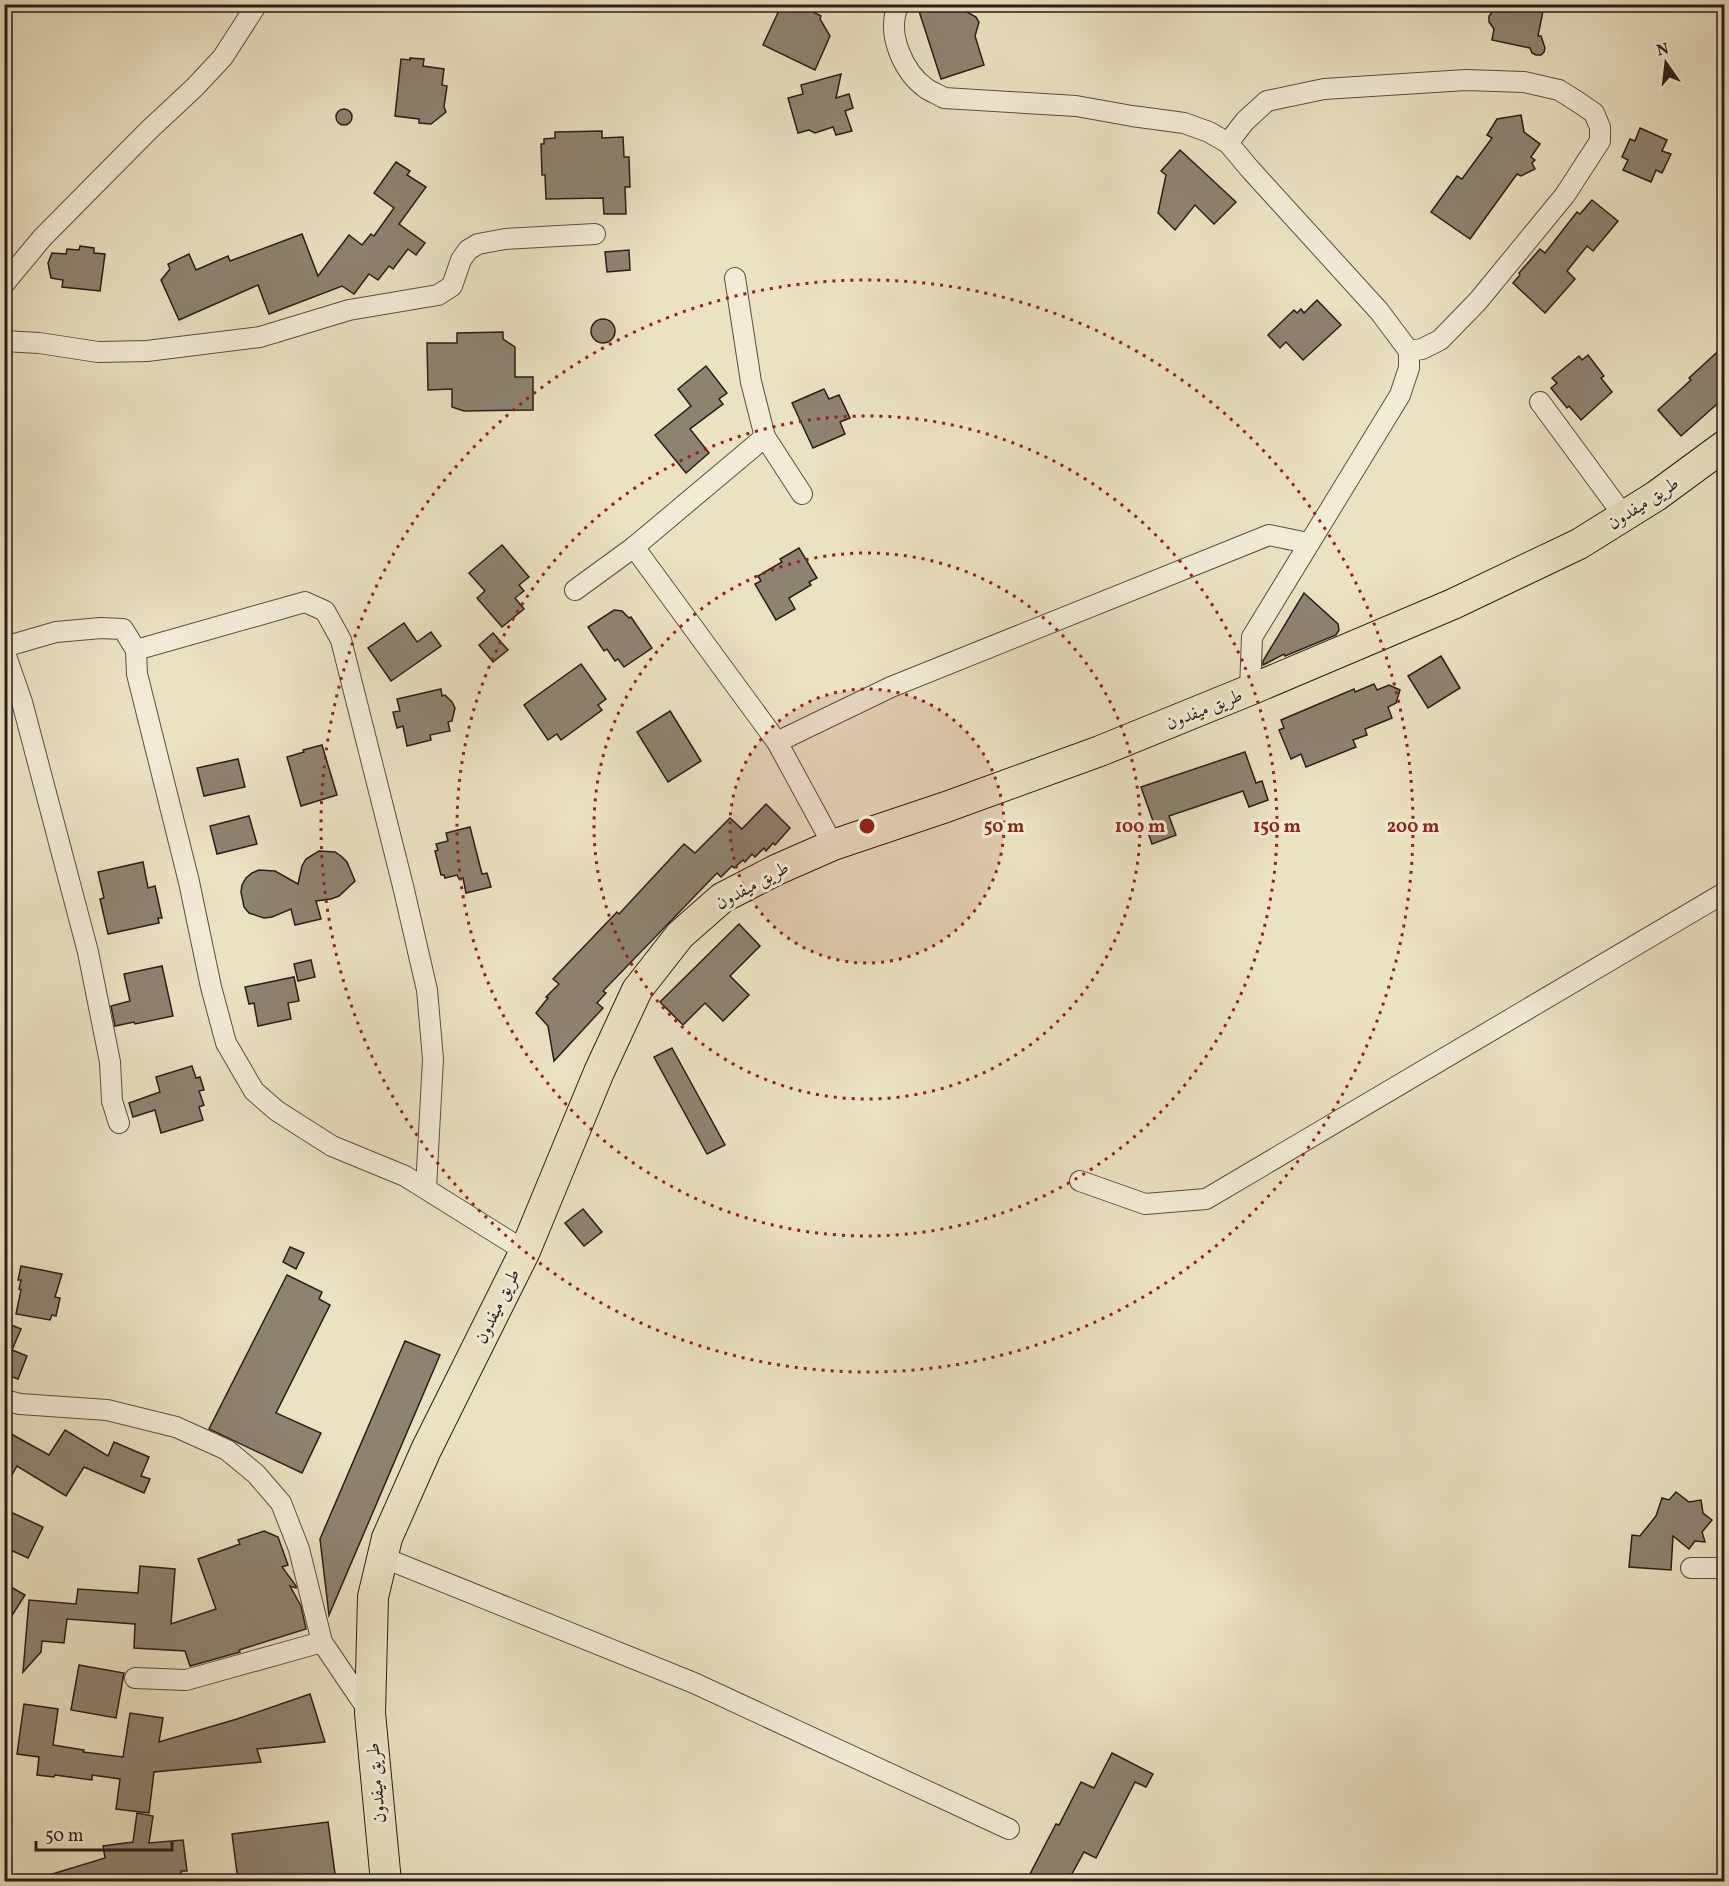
<svg xmlns="http://www.w3.org/2000/svg" width="1729" height="1886" viewBox="0 0 1729 1886" font-family="Vollkorn,Amiri,serif">
<style>
.building{fill:#8e8371;stroke:#291d19;stroke-width:1.5}
.lines{fill:none;stroke-linecap:round;stroke-linejoin:round}
.street-casing{stroke:#5a4e43;stroke-width:22}
.primary-casing{stroke:#291d19;stroke-width:32}
.street{stroke:#f2ecd7;stroke-width:20}
.primary{stroke:#ebe2c2;stroke-width:30}
.ring{fill:none;stroke:#8f2418;stroke-width:3;stroke-dasharray:3 6}
.labels{text-anchor:middle;stroke-width:6;stroke-linejoin:round;paint-order:stroke}
.street-label{font-size:18px;fill:#291d19;stroke:#f2ecd7}
.centre{fill:#8f2418;stroke:#f2ecd7;stroke-width:3}
.ring-label{font-size:18px;text-anchor:middle;font-weight:bold;fill:#8f2418;stroke:#f2ecd7;stroke-width:6;stroke-linejoin:round;paint-order:stroke}
</style>
<rect width="100%" height="100%" fill="#ebe2c2"/>
<filter id="stains"><feTurbulence type="fractalNoise" baseFrequency=".00333" numOctaves="4"/><feColorMatrix values="0 0 0 0 .2 0 0 0 0 .09 0 0 0 0 .02 0 0 0 .5 -.17"/></filter>
<radialGradient id="worn" r=".72"><stop offset=".6" stop-color="#630" stop-opacity="0"/><stop offset="1" stop-color="#630" stop-opacity=".3"/></radialGradient>
<g class="building">
<polygon points="782,4 800,12 803,7 821,16 820,19 830,36 815,70 763,45"/>
<polygon points="929,4 965,4 967,12 976,17 979,22 975,36 984,65 941,79 918,8"/>
<polygon points="1499,4 1535,4 1544,6 1538,36 1541,36 1545,48 1544,52 1541,55 1536,55 1532,53 1530,48 1492,40 1494,29 1489,22 1489,16"/>
<polygon points="410,58 424,59 423,66 444,69 442,85 447,86 444,107 446,112 431,124 419,123 419,119 395,116 401,59 410,60"/>
<polygon points="841,74 836,98 849,94 853,108 845,111 852,131 836,135 833,127 815,133 809,130 798,133 788,98 803,94 801,85"/>
<circle cx="344" cy="117" r="8"/>
<polygon points="1521,115 1524,132 1540,144 1531,157 1535,160 1532,163 1535,169 1521,176 1517,174 1470,239 1431,212 1457,176 1462,179 1492,138 1487,135 1497,119"/>
<polygon points="1640,128 1667,140 1662,151 1671,154 1662,173 1656,170 1651,182 1623,170 1628,160 1622,157 1630,139 1635,141"/>
<polygon points="602,131 602,138 623,137 624,157 629,157 630,187 625,187 626,214 604,214 603,198 546,199 545,175 542,175 541,144 544,144 544,139 555,138 555,132"/>
<polygon points="1180,150 1236,202 1214,224 1195,205 1175,230 1158,213 1166,175 1161,171"/>
<polygon points="396,162 410,171 407,175 426,187 399,224 425,243 416,255 408,249 393,269 389,266 378,280 369,274 354,294 342,286 269,314 258,285 179,320 161,280 170,269 168,264 189,254 196,270 228,256 230,261 302,234 318,276 349,235 362,245 371,234 374,236 394,208 374,193"/>
<polygon points="1592,200 1618,221 1593,251 1587,246 1567,271 1575,279 1545,313 1513,283 1520,275 1519,273 1540,249 1545,253 1577,212 1580,214"/>
<polygon points="80,246 94,248 94,253 105,254 100,291 62,287 63,280 51,278 48,263 52,253 66,254 67,249 79,250"/>
<polygon points="629,250 630,270 607,272 605,252"/>
<polygon points="1317,300 1341,325 1303,360 1286,342 1280,348 1268,335 1294,310 1297,313 1301,309 1304,313"/>
<circle cx="603" cy="331" r="12"/>
<polygon points="503,332 503,339 515,347 515,377 533,377 533,410 464,411 452,407 452,389 428,390 427,343 457,343 457,333"/>
<polygon points="1725,345 1725,397 1681,436 1658,410 1691,380 1689,378"/>
<polygon points="1588,355 1604,376 1601,378 1612,392 1581,420 1569,406 1567,408 1551,388 1557,383 1552,378 1579,356 1582,360"/>
<polygon points="706,366 727,393 719,399 723,404 690,429 709,453 686,473 655,435 691,406 678,389"/>
<polygon points="824,389 829,399 839,395 850,418 840,422 845,434 813,448 792,403"/>
<polygon points="502,545 529,577 519,585 524,591 515,598 524,609 502,627 477,598 485,591 469,573"/>
<polygon points="799,548 817,578 809,582 811,585 789,598 795,609 776,620 755,584 761,581 758,576 782,562 780,559"/>
<polygon points="1304,593 1338,624 1339,630 1336,635 1285,656 1284,654 1263,665 1263,661"/>
<polygon points="614,610 622,611 629,618 631,617 652,648 624,667 618,659 615,661 607,649 604,651 588,627"/>
<polygon points="404,623 417,642 431,632 441,646 391,681 368,648"/>
<polygon points="493,633 508,650 493,662 479,645"/>
<polygon points="1441,656 1460,688 1428,708 1408,676"/>
<polygon points="581,664 606,699 598,705 602,710 561,740 557,734 548,740 524,705"/>
<polygon points="1374,684 1377,690 1389,685 1400,690 1396,703 1388,707 1392,718 1365,729 1367,735 1353,740 1356,747 1306,767 1301,754 1291,759 1279,730 1284,728 1281,720 1354,689 1355,692"/>
<polygon points="441,689 442,696 445,695 452,702 455,708 452,721 448,722 450,731 430,735 431,740 407,746 403,726 397,728 393,712 400,711 397,699"/>
<polygon points="670,711 701,761 668,782 637,732"/>
<polygon points="322,745 337,795 301,806 287,757 304,752 303,750"/>
<polygon points="1245,752 1256,783 1262,781 1268,800 1249,807 1243,791 1169,816 1176,835 1152,844 1145,824 1153,821 1141,787"/>
<polygon points="238,759 245,787 204,796 197,768"/>
<polygon points="766,804 790,828 775,845 773,843 766,851 764,848 755,857 752,854 745,862 743,860 734,868 732,866 721,877 717,873 603,991 606,993 597,1003 603,1008 554,1061 548,1026 536,1013 548,998 546,997 559,984 553,979 617,912 619,914 684,844 695,853 730,818 742,829"/>
<polygon points="249,816 257,844 217,854 210,826"/>
<polygon points="470,827 482,874 487,873 491,887 466,893 463,878 459,879 457,875 445,878 444,875 441,875 435,851 438,850 436,844 448,841 446,833"/>
<polygon points="319,851 335,852 341,856 347,862 355,881 339,896 331,899 316,901 321,919 295,925 291,909 272,917 264,918 249,913 244,907 241,892 242,885 246,878 252,873 259,870 275,871 298,884 302,866 306,859"/>
<polygon points="143,862 148,888 155,886 162,918 158,918 159,923 108,934 100,899 104,898 98,872"/>
<polygon points="739,924 760,946 730,976 749,995 723,1021 705,1003 683,1025 660,1002"/>
<polygon points="311,960 315,977 298,981 294,964"/>
<polygon points="162,966 173,1016 135,1024 134,1022 115,1026 111,1006 130,1001 124,974"/>
<polygon points="294,977 299,1001 288,1003 291,1019 258,1026 254,1003 249,1004 245,987"/>
<polygon points="672,1048 725,1145 707,1154 654,1057"/>
<polygon points="192,1066 196,1078 200,1077 204,1090 199,1091 204,1105 199,1107 203,1120 161,1133 155,1110 133,1117 129,1103 160,1092 156,1077"/>
<polygon points="583,1209 602,1232 584,1246 565,1223"/>
<polygon points="290,1247 304,1253 296,1269 283,1262"/>
<polygon points="21,1266 62,1274 55,1297 60,1298 56,1316 52,1315 50,1320 16,1314 21,1290 19,1289 21,1280 18,1280"/>
<polygon points="287,1275 322,1292 319,1299 330,1305 276,1413 321,1433 302,1473 209,1429"/>
<polygon points="4,1322 21,1329 12,1350 27,1356 18,1379 4,1374"/>
<polygon points="405,1341 440,1355 329,1615 320,1539"/>
<polygon points="4,1430 49,1455 65,1430 108,1456 114,1442 149,1457 141,1476 150,1479 144,1493 84,1467 66,1496 17,1466 4,1489"/>
<polygon points="1676,1492 1689,1502 1701,1500 1703,1513 1712,1520 1702,1532 1705,1542 1695,1541 1689,1549 1673,1536 1671,1570 1629,1567 1632,1535 1640,1536 1656,1516 1662,1498 1669,1500"/>
<polygon points="4,1509 43,1527 28,1558 4,1547"/>
<polygon points="264,1531 278,1537 288,1565 282,1567 296,1586 296,1588 290,1586 301,1606 306,1629 239,1650 240,1652 190,1666 185,1651 134,1648 135,1624 67,1619 64,1643 42,1641 41,1652 23,1672 29,1600 76,1604 78,1589 138,1593 140,1566 175,1569 171,1624 216,1609 198,1559 240,1544 238,1540"/>
<polygon points="4,1583 25,1595 4,1628"/>
<polygon points="79,1665 124,1673 116,1718 71,1710"/>
<polygon points="310,1694 325,1742 257,1749 261,1762 154,1772 149,1813 116,1809 120,1779 92,1775 92,1780 55,1775 54,1777 37,1775 39,1757 17,1754 24,1704 58,1709 53,1745 84,1750 83,1752 123,1757 130,1713 163,1718 159,1742 237,1719"/>
<polygon points="1112,1753 1153,1774 1146,1787 1135,1782 1096,1858 1084,1852 1068,1881 1030,1881 1033,1876 1030,1874 1056,1824 1059,1825 1081,1782 1094,1788"/>
<polygon points="137,1813 153,1816 149,1843 183,1840 187,1871 181,1871 182,1881 149,1881 149,1877 133,1879 120,1875 86,1879 87,1881 40,1881 39,1878 105,1858 103,1846 133,1842"/>
<polygon points="328,1822 336,1881 238,1881 232,1834"/>
</g>
<g class="lines">
<g class="street-casing">
<g id="street">
<path d="M 899,4 C 885,32 903,72 927,89 C 932,92 939,95 944,98 L 1076,106 L 1132,116 L 1184,123 L 1209,132 L 1228,143 L 1249,168 L 1379,311 L 1409,351 L 1409,368 L 1400,395 L 1252,637 L 1250,690"/>
<polyline points="1228,143 1245,121 1267,101 1324,89 1466,80 1524,82 1559,90 1578,102 1594,113 1600,127 1600,141 1565,195 1478,301 1440,340 1422,349 1409,351"/>
<polyline points="4,284 42,238 149,130 195,87 223,57 257,4"/>
<polyline points="4,341 39,343 98,352 147,351 260,337 349,310 438,295 452,286 461,260 468,250 478,244 505,239 595,234"/>
<polyline points="1540,402 1624,516"/>
<polyline points="765,437 802,494"/>
<polyline points="634,547 777,742 833,845"/>
<polyline points="575,590 634,547 765,437 751,382 735,278"/>
<polyline points="4,647 56,632 101,628 123,629 136,650 137,674 189,882 211,987 226,1043 254,1091 277,1111 332,1146 405,1176 525,1251"/>
<polyline points="4,650 22,702 88,952 110,1062 112,1101 119,1123"/>
<polyline points="136,650 305,602 325,611 341,640 403,886 427,990 433,1059 426,1188"/>
<polyline points="777,742 891,687 1269,535 1308,543"/>
<polyline points="1080,1181 1145,1204 1206,1199 1724,893"/>
<polyline points="4,1400 20,1404 107,1410 176,1427 227,1450 256,1474 281,1503 299,1549 322,1642 370,1713"/>
<polyline points="382,1557 694,1683 1009,1829"/>
<polyline points="1691,1568 1724,1568"/>
<polyline points="135,1678 186,1680 322,1642"/>
</g>
</g>
<g class="primary-casing">
<polyline id="primary" points="386,1882 370,1713 373,1597 387,1538 426,1450 525,1251 599,1072 637,990 680,935 722,898 776,870 833,845 946,807 1100,751 1250,690 1453,604 1579,544 1656,496 1724,446"/>
</g>
<use href="#street" class="street"/>
<use href="#primary" class="primary"/>
</g>
<circle cx="867" cy="826" r="137" fill="#8f2418" fill-opacity=".12"/>
<g class="ring">
<circle cx="867" cy="826" r="137"/>
<circle cx="867" cy="826" r="273"/>
<circle cx="867" cy="826" r="410"/>
<circle cx="867" cy="826" r="546"/>
</g>
<g class="labels">
<g class="street-label">
<text transform="translate(1643 503) rotate(-33)" y="6">طريق ميفدون</text>
<text transform="translate(1204 709) rotate(-22)" y="6">طريق ميفدون</text>
<text transform="translate(752 885) rotate(-29)" y="6">طريق ميفدون</text>
<text transform="translate(497 1306) rotate(-64)" y="6">طريق ميفدون</text>
<text transform="translate(376 1783) rotate(-95)" y="6">طريق ميفدون</text>
</g>
</g>
<circle cx="867" cy="826" r="9" class="centre"/>
<g class="ring-label">
<text x="1004" y="832">50 m</text>
<text x="1140" y="832">100 m</text>
<text x="1277" y="832">150 m</text>
<text x="1413" y="832">200 m</text>
</g>
<rect width="1729" height="1886" fill="none" stroke="#ebe2c2" stroke-width="24"/>
<rect x="6" y="6" width="1717" height="1874" fill="none" stroke="#291d19" stroke-width="3"/>
<rect x="12" y="12" width="1705" height="1862" fill="none" stroke="#291d19" stroke-width="1.5"/>
<g transform="translate(1666 63) rotate(346)" stroke="#f2ecd7" stroke-width="4.5" paint-order="stroke">
<path d="M0-4.5L10 22L0 15L-10 22Z" fill="#291d19"/>
<text y="-9" font-size="16" font-weight="bold" text-anchor="middle" fill="#291d19">N</text>
</g>
<path d="M36 1841v9h136v-9" fill="none" stroke="#291d19" stroke-width="3"/>
<text x="45" y="1841" font-size="18" fill="#291d19" stroke="#f2ecd7" stroke-width="4.5" paint-order="stroke">50 m</text>
<rect width="100%" height="100%" filter="url(#stains)"/>
<rect width="100%" height="100%" fill="url(#worn)"/>
</svg>
